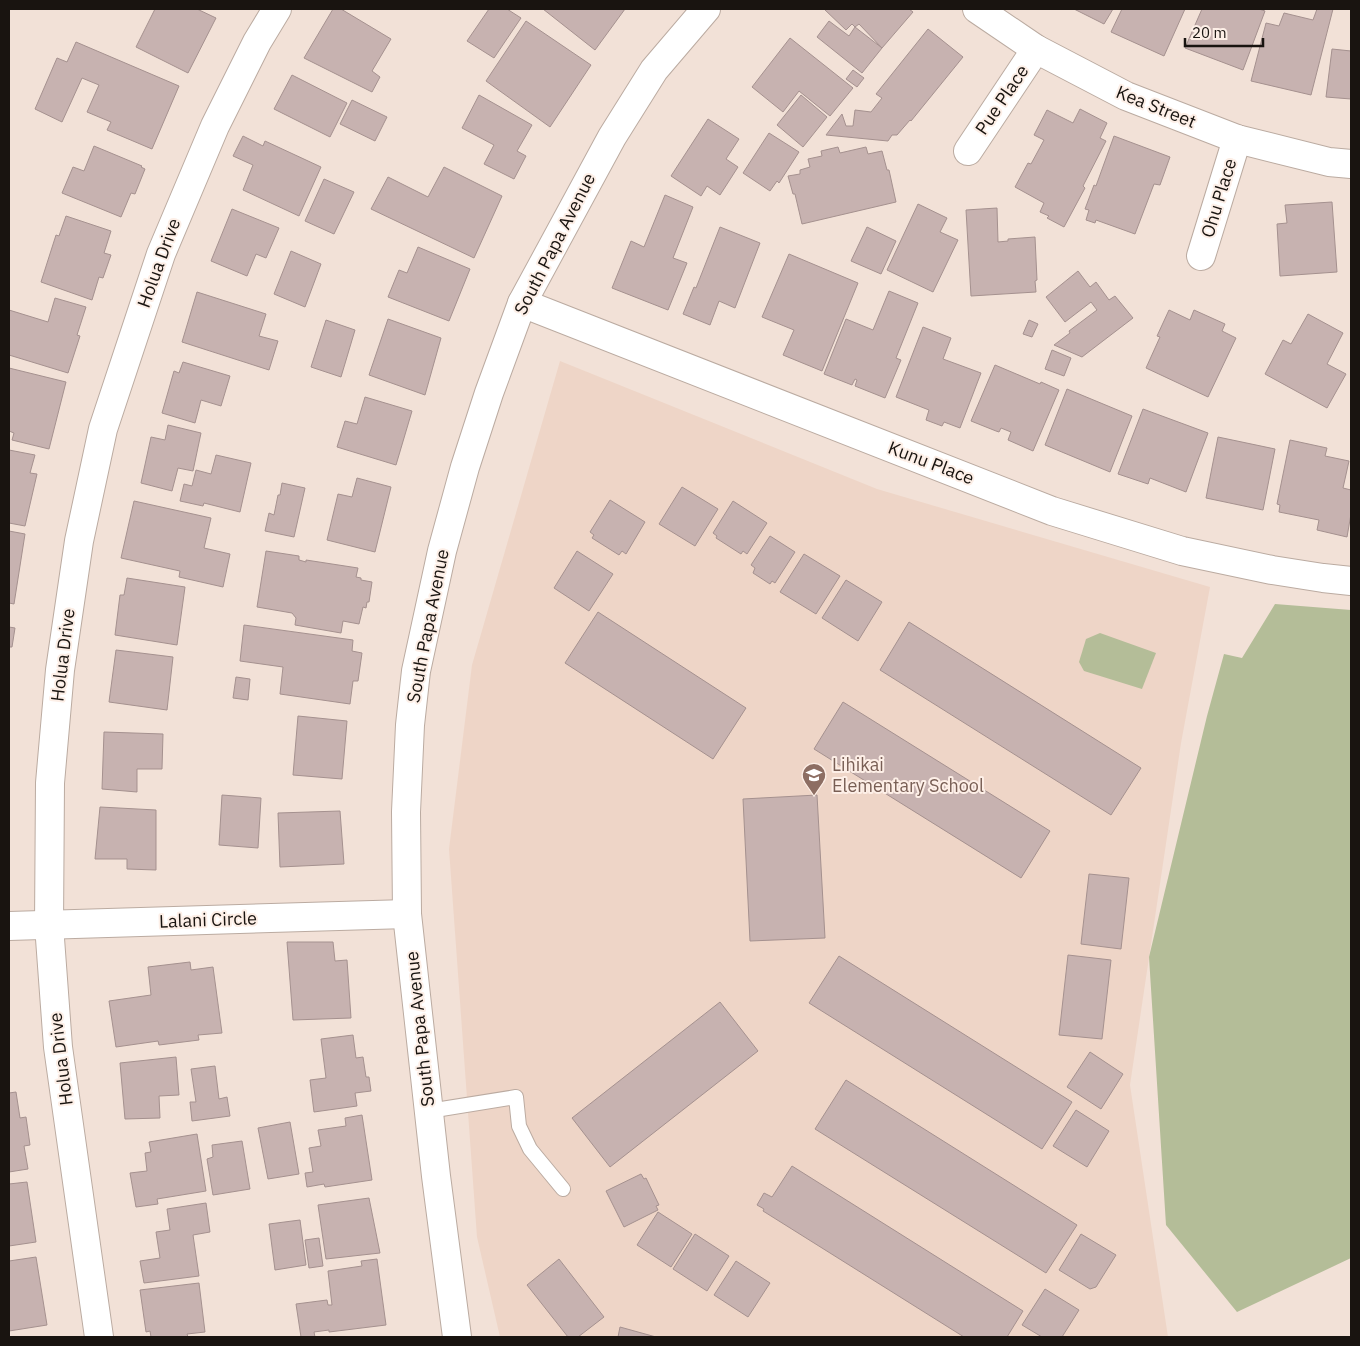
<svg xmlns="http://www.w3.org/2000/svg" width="1360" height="1346" viewBox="0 0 1360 1346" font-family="'IBM Plex Sans',sans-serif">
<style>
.built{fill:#eed5c7}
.green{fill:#b4bd98}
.building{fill:#c7b2b0;stroke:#a5918f}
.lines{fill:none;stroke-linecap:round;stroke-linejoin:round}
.service-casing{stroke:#bbaba1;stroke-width:16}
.minor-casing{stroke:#bbaba1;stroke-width:30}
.tertiary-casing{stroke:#bbaba1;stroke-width:30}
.service{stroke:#fff;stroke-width:14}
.minor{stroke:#fff;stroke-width:28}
.tertiary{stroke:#fff;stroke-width:28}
.labels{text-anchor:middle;stroke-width:4;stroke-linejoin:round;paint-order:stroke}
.street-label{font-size:18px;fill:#191410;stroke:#fdefe7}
.education-label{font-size:18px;fill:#785e54;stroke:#fdefe7;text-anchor:start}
</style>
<rect width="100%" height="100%" fill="#f2e1d7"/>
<polygon class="built" points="560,361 877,489 1210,587 1181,743 1130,1085 1168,1337 500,1337 477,1237 449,849 472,665"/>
<g class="green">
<polygon points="1275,604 1351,610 1351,1258 1237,1312 1166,1225 1149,957 1207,716 1224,654 1242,658"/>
<polygon points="1100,633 1156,653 1142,689 1084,671 1079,662 1086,639"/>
</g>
<g class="building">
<polygon points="155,9 197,9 216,18 188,73 136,47"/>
<polygon points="333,9 341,9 391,39 372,71 380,77 372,92 304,58"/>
<polygon points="489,9 507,9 521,18 494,58 467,41"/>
<polygon points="543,9 625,9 595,50"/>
<polygon points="824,9 909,9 913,12 882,48 859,24 855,27 852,24 846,30"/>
<polygon points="1074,9 1113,9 1104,24"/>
<polygon points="1122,9 1185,9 1164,56 1111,32"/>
<polygon points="1202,9 1259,9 1265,11 1243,70 1185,48"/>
<polygon points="1317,9 1333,9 1311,95 1251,81 1266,23 1279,26 1284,13 1313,20"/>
<polygon points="526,21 591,65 550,127 486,81"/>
<polygon points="829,21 849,36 855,27 882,48 862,73 817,37"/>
<polygon points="928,29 963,57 911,121 910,120 897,135 892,135 888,141 826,135 842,114 846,126 853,126 855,110 871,112 882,98 876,94"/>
<polygon points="790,38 853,88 830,116 799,91 783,112 752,87"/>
<polygon points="76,42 179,86 152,149 107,130 111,122 87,112 99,85 82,78 62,122 35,109 57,58 67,62"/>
<polygon points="1332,49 1351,51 1351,99 1326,97"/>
<polygon points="853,70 864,78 857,87 846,79"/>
<polygon points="292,75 347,103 330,137 274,109"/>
<polygon points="479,95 532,125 517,151 526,156 514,179 484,164 494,145 462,128"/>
<polygon points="801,95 827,117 803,147 777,125"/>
<polygon points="352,100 387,117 375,141 340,124"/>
<polygon points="1080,109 1107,123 1100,138 1106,141 1083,186 1085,188 1064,227 1047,218 1049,216 1040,212 1044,203 1015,187 1028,163 1031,164 1044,140 1034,135 1047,110 1073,123"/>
<polygon points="708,119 739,139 726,159 738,167 720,195 707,186 701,196 671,176"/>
<polygon points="769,133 799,152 779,183 777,181 770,191 743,173"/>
<polygon points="243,136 263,146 265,141 321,167 299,216 243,190 253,165 233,156"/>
<polygon points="1114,136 1170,157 1160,185 1154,184 1135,234 1096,220 1095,223 1086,220 1089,210 1085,209 1094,185 1096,186"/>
<polygon points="94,146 142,166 141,167 145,169 135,194 131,193 121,217 62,193 73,167 84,171"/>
<polygon points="838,147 840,153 866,147 868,154 882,151 887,170 889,170 896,202 802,224 795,194 793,194 788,176 800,174 800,170 810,167 808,159 822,156 821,151"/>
<polygon points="444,167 502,196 474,258 371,209 388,177 428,197"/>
<polygon points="324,179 354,192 334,234 305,221"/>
<polygon points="665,195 693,207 673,258 687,263 668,310 612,288 631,241 644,247"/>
<polygon points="1332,202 1337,272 1280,276 1277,224 1287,223 1285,205"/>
<polygon points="918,204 947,218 940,232 958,240 933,292 887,270"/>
<polygon points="997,208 998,242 1008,241 1008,239 1035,237 1037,280 1035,281 1036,292 971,296 966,210"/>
<polygon points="232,209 279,228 266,258 256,254 247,276 211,261"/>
<polygon points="66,216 111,231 104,253 111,255 103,278 99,277 92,300 41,282 56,235 59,236"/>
<polygon points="720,227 760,243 735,308 719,301 710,325 683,314 694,287 696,288"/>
<polygon points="867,227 896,241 881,274 851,261"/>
<polygon points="418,247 470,269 449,321 388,297 399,270 407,273"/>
<polygon points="291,251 321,264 305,307 274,294"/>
<polygon points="789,254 858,283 822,371 783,355 794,330 762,317"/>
<polygon points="1078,271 1090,287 1096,282 1109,300 1115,296 1133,318 1082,357 1054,345 1070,333 1069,331 1097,310 1091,302 1065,322 1046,297"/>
<polygon points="889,291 918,303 896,358 901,360 885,398 855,386 857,380 855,379 852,385 824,374 846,319 873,330"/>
<polygon points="197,292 266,314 259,336 278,341 269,370 182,342"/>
<polygon points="55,298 86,307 77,335 80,336 68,373 9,355 9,310 48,322"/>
<polygon points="1169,310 1190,320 1194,310 1225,324 1222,331 1236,338 1208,397 1146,368 1160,337 1157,336"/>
<polygon points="1308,314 1343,333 1327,364 1346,374 1327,408 1265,374 1283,340 1291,344"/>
<polygon points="388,319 441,338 425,395 369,375"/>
<polygon points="326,320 355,330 341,377 311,367"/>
<polygon points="1029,320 1038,324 1032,337 1023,334"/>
<polygon points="923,327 951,338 943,359 981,373 960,428 944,422 942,426 926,420 929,410 896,397"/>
<polygon points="1052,350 1071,358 1064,376 1045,369"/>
<polygon points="183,362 230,376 221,406 201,400 195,423 162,413 174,371 179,373"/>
<polygon points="995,365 1040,384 1041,382 1059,390 1033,451 1008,440 1011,432 1001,428 999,432 996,431 971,421"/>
<polygon points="9,368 66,382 49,449 12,440 14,433 9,431"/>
<polygon points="1067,389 1132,416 1110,472 1045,445"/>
<polygon points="365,397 412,411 396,465 337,447 345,421 357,424"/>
<polygon points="1143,409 1208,433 1186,492 1150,478 1148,484 1118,474"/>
<polygon points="168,425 201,433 193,471 178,468 172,491 141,483 151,437 165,440"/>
<polygon points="1218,437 1275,449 1263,510 1206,498"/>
<polygon points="1290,440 1327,448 1325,456 1349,461 1343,488 1351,490 1351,514 1347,537 1317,530 1319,520 1279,512 1280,505 1277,504"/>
<polygon points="9,450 35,455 30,473 37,474 25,526 9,523"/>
<polygon points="216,455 251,463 240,512 204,503 203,506 180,501 184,484 192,486 196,470 211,474"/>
<polygon points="357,478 391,487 375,552 327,540 338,494 352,497"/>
<polygon points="282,483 305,488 294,537 265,531 269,513 274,515 278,495 280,495"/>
<polygon points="682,487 718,509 695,546 659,524"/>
<polygon points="610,500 645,522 626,554 622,551 619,555 592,538 594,535 590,532"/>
<polygon points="134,501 211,518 204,548 230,554 223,587 179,577 180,571 121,558"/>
<polygon points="733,501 767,523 747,554 743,551 741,554 716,538 717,536 713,533"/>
<polygon points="9,531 25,534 14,604 9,603"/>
<polygon points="770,536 795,552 775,583 772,581 770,584 753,573 755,568 751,565"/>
<polygon points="266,551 299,556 299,560 306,562 306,560 358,568 356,577 361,578 361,580 372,582 369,602 367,602 366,608 363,607 359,624 343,621 341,633 295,625 296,618 292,613 257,607"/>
<polygon points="577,551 613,574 589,611 554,588"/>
<polygon points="804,554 840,576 816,614 780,592"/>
<polygon points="127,578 185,587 177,645 115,635 120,595 124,595"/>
<polygon points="846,580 882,602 858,641 822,618"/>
<polygon points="598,612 746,708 713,759 565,663"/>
<polygon points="909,622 1141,768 1111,815 880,670"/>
<polygon points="244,625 353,640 352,651 362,653 358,681 353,681 350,704 280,694 283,667 240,661"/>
<polygon points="9,627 15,628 12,647 9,647"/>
<polygon points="116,650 173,657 167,710 109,702"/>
<polygon points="236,677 250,679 248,700 233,698"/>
<polygon points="843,702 1050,831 1021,878 814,749"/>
<polygon points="298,716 347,721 342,779 293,775"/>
<polygon points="104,732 163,734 162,769 137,769 137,792 102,789"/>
<polygon points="222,795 261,798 258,848 219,845"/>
<polygon points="817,795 825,938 750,941 743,799"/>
<polygon points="100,807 156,810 156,870 127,869 127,859 95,859"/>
<polygon points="340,811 344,864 280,867 278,813"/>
<polygon points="1089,874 1129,878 1121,949 1081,944"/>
<polygon points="287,942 333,942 335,961 347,960 351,1018 293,1020"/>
<polygon points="1068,955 1111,960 1102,1039 1059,1035"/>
<polygon points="839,956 1072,1102 1042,1149 809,1003"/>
<polygon points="190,962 191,970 213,967 222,1033 198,1035 199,1040 159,1045 158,1041 116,1047 109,1001 151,995 148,967"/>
<polygon points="720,1002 758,1051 610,1167 572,1118"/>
<polygon points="353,1035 356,1058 363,1057 366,1077 369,1077 371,1091 355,1093 357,1106 314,1112 310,1080 326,1078 321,1039"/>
<polygon points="1090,1052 1123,1074 1101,1109 1067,1087"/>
<polygon points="176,1057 179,1095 159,1096 160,1118 125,1119 120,1063"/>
<polygon points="215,1066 219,1099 227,1097 230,1116 192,1121 190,1102 196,1102 191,1069"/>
<polygon points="846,1080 1077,1225 1046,1273 815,1129"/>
<polygon points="16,1092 20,1118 26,1117 30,1145 24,1146 28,1169 9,1172 9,1093"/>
<polygon points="1076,1110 1109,1131 1087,1167 1053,1146"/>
<polygon points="362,1115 372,1180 325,1187 324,1184 307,1187 305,1173 313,1172 309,1148 321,1146 318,1130 346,1126 345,1118"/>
<polygon points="290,1122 299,1174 268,1179 258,1128"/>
<polygon points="197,1134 206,1191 157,1199 158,1204 136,1207 130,1173 147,1171 145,1153 151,1152 149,1142"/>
<polygon points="242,1141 250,1189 213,1195 207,1159 213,1157 212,1145"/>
<polygon points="792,1166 1023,1311 1007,1337 964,1337 763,1211 764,1209 757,1205 764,1193 772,1197"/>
<polygon points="641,1174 644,1179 646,1178 659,1205 656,1206 658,1210 624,1227 606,1191"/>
<polygon points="27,1182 36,1242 9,1246 9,1184"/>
<polygon points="369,1198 380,1253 326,1259 318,1205"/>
<polygon points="206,1203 210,1232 193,1235 199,1276 144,1283 140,1261 160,1258 156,1232 170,1230 167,1209"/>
<polygon points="658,1212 692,1234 671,1267 637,1245"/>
<polygon points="300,1220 306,1265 275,1270 269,1224"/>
<polygon points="695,1234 729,1256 707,1291 673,1269"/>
<polygon points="1081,1234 1116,1255 1096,1287 1090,1289 1059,1270"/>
<polygon points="319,1238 323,1266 309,1268 305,1240"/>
<polygon points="36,1257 47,1325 9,1331 9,1261"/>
<polygon points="377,1259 386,1325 329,1332 329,1330 314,1332 315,1337 301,1337 296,1304 327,1300 328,1305 332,1305 328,1271 362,1266 361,1261"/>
<polygon points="559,1259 604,1317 578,1337 568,1337 527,1285"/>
<polygon points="736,1261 770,1283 748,1317 714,1295"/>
<polygon points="199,1283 205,1332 187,1334 188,1337 151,1337 150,1331 146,1332 140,1290"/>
<polygon points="1045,1289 1079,1310 1062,1337 1042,1337 1022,1325"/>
<polygon points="620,1327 656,1337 618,1337"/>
</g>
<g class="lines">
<g class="service-casing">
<polyline id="service" points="429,1111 516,1097 519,1126 530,1149 563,1189"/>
</g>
<g class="minor-casing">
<g id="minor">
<polyline points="968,151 1036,49"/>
<polyline points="1201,256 1237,139"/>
<polyline points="522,303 1052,511 1182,551 1272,570 1323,578 1351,581"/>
<polyline points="9,926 407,914"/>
<polyline points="99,1337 58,1047 49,925 50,783 60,670 79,541 103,429 161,254 215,126 257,42 277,9"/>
</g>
</g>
<g class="tertiary-casing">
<g id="tertiary">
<polyline points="977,9 1036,49 1126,96 1237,139 1329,162 1351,164"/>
<polyline points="457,1337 436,1176 407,914 406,812 410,725 416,671 442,551 465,467 489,393 522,303 612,137 654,70 706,9"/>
</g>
</g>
<use href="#service" class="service"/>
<use href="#minor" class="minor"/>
<use href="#tertiary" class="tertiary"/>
</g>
<defs>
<g id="school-pin" transform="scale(1.25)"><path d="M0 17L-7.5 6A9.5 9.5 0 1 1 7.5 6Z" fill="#8d6e63" stroke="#fdefe7"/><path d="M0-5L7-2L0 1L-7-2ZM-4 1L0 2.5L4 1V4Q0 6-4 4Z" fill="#fff"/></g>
</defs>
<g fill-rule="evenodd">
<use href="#school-pin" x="814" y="775"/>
</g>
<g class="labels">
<g class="street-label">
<text transform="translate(1002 100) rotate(-56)" y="6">Pue Place</text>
<text transform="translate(1156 107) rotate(22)" y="6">Kea Street</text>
<text transform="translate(1219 198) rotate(-73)" y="6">Ohu Place</text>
<text transform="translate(555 244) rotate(-63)" y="6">South Papa Avenue</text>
<text transform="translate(159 263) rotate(-70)" y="6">Holua Drive</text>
<text transform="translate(931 463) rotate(21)" y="6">Kunu Place</text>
<text transform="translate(428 626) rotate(-79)" y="6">South Papa Avenue</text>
<text transform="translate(63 655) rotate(-83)" y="6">Holua Drive</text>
<text transform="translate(208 920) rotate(-2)" y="6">Lalani Circle</text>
<text transform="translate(420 1029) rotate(-96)" y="6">South Papa Avenue</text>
<text transform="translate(61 1059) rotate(-97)" y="6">Holua Drive</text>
</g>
<g class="education-label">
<text x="832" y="771">Lihikai<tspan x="832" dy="21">Elementary School</tspan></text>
</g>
</g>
<rect width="1360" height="1346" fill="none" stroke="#191410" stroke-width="20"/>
<path d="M1185 38v8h78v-8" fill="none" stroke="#191410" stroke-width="2.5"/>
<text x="1192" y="38" font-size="15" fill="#191410" stroke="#fdefe7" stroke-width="4" paint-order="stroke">20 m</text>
</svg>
